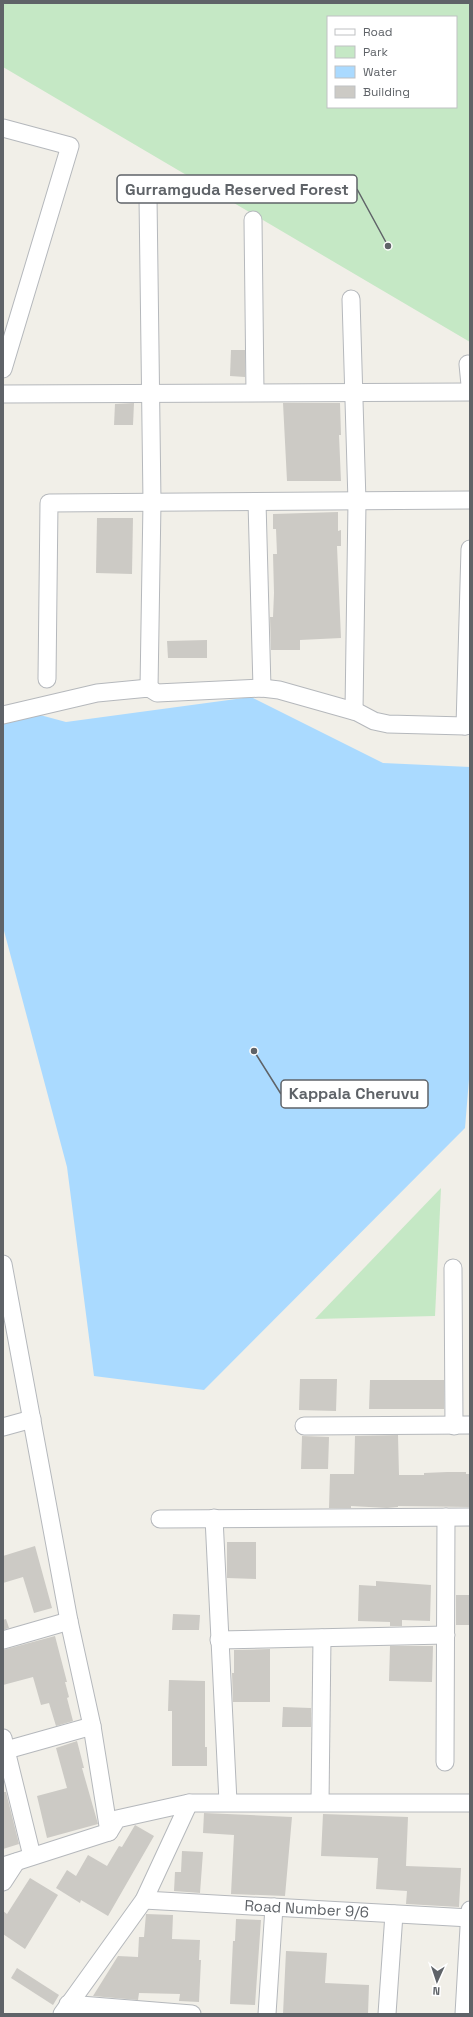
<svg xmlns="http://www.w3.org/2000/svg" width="473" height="2017" viewBox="0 0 473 2017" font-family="'Space Grotesk',sans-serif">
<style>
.green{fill:#c5e8c5;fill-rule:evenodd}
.water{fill:#aadaff}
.building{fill:#cccac5}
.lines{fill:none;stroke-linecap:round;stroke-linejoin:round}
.minor-casing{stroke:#b5b8bc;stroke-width:19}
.minor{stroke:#fff;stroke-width:17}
.labels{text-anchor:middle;stroke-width:3.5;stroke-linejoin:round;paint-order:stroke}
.street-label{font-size:15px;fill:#5f6368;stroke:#fff}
.leader{fill:none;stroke:#5f6368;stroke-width:1.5}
.callout-dot{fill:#5f6368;stroke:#fff;stroke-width:1.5}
.callout{fill:#fff;stroke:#5f6368;stroke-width:1.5}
.callout-label{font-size:16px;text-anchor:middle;font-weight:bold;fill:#5f6368}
</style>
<rect width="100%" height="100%" fill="#f1efe8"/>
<g class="green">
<path d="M 3,3 L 470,3 L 470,342 L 3,67 ZM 328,17 L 456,17 L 456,107 L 328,107 Z"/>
<polygon points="441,1188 435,1316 315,1319"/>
</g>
<polygon class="water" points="251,697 383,763 470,767 470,1067 465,1128 204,1390 94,1376 67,1167 3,927 3,705 66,722"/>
<g class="building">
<polygon points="231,350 245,350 245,377 230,376"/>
<polygon points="134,403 133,425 114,425 115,404"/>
<polygon points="283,403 340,403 341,435 339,435 341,481 287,481"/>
<polygon points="338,512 338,531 341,530 341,546 337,546 341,638 300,640 300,650 271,650 270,617 273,617 274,593 273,554 277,554 276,529 273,529 273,514"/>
<polygon points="97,518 133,518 132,574 96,573"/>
<polygon points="207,640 207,658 168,658 167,641"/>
<polygon points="300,1379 337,1379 336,1411 299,1410"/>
<polygon points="370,1380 444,1380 444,1409 369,1409"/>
<polygon points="398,1435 399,1475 424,1475 424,1473 447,1472 466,1472 466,1474 470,1474 470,1507 398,1506 398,1507 387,1508 351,1506 351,1508 329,1508 330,1474 354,1474 355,1436"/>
<polygon points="302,1436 329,1437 328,1469 301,1469"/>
<polygon points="227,1542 256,1542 256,1579 227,1578"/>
<polygon points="35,1546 52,1608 34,1613 23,1577 3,1583 3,1556"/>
<polygon points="376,1581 431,1585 430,1621 402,1620 402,1626 390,1626 390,1622 358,1621 359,1585 376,1586"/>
<rect x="456" y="1595" width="14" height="30"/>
<polygon points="173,1614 200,1615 199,1630 172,1630"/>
<polygon points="6,1619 9,1628 3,1630 3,1620"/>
<polygon points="55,1636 67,1682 65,1682 69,1697 67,1698 73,1721 56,1726 49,1703 41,1705 33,1677 3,1685 3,1650"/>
<polygon points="390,1646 433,1646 432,1682 389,1681"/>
<polygon points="270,1649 270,1702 233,1702 232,1673 234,1673 234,1650"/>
<polygon points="169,1680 205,1681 205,1747 207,1747 207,1766 172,1766 172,1711 168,1711"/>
<polygon points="283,1707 311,1708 311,1727 282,1727"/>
<polygon points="77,1741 84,1768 82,1768 98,1824 47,1838 37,1796 67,1788 56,1748"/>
<polygon points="3,1792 6,1792 19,1844 3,1849"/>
<polygon points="204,1813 292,1817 285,1896 231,1894 234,1835 203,1833"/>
<polygon points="323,1814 408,1817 406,1866 461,1868 459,1907 406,1904 407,1891 376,1889 378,1858 321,1856"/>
<polygon points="135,1825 154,1836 108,1916 81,1900 80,1903 56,1888 67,1870 76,1876 88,1855 107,1866 119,1846 122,1847"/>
<polygon points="182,1851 203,1852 200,1893 174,1891 175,1872 181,1872"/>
<polygon points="30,1878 58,1895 25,1949 3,1934 3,1911 7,1914"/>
<polygon points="146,1914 173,1915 172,1939 200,1940 199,1960 201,1960 199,2002 179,2001 180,1994 139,1993 138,2000 93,1996 118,1956 138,1957 139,1937 144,1937"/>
<polygon points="236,1919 261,1920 255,2005 230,2004 233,1941 235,1941"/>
<polygon points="286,1951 327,1953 325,1983 369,1985 368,2014 283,2014"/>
<polygon points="17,1968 59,1995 53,2005 11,1978"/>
</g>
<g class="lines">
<g class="minor-casing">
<g id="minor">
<polyline points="3,128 70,146 3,369"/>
<polyline points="148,197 152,502 149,688"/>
<polyline points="253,220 255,392"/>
<polyline points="351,299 357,502 354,711"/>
<polyline points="468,364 470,385"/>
<polyline points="3,394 470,392"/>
<polyline points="257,502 262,688"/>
<polyline points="470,549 465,726 470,725"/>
<polyline points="47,679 49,503 470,500"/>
<polyline points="3,715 97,693 149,688 157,693 262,688 279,690 357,712 374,721 388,724 465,726"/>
<polyline points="3,1264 69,1621 92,1726 109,1832"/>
<polyline points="453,1268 454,1426"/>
<polyline points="304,1426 470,1425"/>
<polyline points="3,1427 32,1419"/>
<polyline points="214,1518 228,1802"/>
<polyline points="160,1519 470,1517"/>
<polyline points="3,1640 69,1621"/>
<polyline points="219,1640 446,1635"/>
<polyline points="3,1738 32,1856"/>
<polyline points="3,1751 92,1726"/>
<polyline points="445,1762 446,1517"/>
<polyline points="320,1802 322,1638"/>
<polyline points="189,1803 470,1803"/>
<polyline points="3,1866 109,1832 117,1819 189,1803 144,1900 62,2014"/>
<polyline points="3,1882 16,1862"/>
<path id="s1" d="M 144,1900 L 470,1918"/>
<polyline points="68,2004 192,2014"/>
<polyline points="267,2014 274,1907"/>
<polyline points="387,2014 394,1914"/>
<polyline points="464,2014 470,1910"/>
</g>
</g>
<use href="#minor" class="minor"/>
</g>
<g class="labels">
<g class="street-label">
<text dy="5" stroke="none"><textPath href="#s1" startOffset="163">Road Number 9/6</textPath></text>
</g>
</g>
<path class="leader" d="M388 246L357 189M254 1051L281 1094"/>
<g class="callout-dot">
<circle cx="388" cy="246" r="4"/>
<circle cx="254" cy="1051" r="4"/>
</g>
<g class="callout">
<rect x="117" y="175" width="240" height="28" rx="4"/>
<rect x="281" y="1080" width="147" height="28" rx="4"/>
</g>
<g class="callout-label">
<text x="237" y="195">Gurramguda Reserved Forest</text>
<text x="354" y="1099">Kappala Cheruvu</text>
</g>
<rect width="473" height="2017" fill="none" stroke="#5f6368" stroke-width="8"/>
<rect x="327" y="16" width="130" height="92" fill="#ffffff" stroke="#bfc1c3"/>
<rect x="335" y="29" width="20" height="6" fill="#ffffff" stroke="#bfc1c3"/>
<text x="363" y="36" font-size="12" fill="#5f6368">Road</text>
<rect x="335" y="46" width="20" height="12" fill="#c5e8c5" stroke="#bfc1c3"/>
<text x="363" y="56" font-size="12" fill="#5f6368">Park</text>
<rect x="335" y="66" width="20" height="12" fill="#aadaff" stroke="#bfc1c3"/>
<text x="363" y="76" font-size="12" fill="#5f6368">Water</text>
<rect x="335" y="86" width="20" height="12" fill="#cccac5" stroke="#bfc1c3"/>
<text x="363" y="96" font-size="12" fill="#5f6368">Building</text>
<g transform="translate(437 1981) rotate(183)" stroke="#ffffff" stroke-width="3" paint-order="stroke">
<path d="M0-3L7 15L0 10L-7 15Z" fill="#5f6368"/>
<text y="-6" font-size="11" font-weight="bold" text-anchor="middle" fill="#5f6368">N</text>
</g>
</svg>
